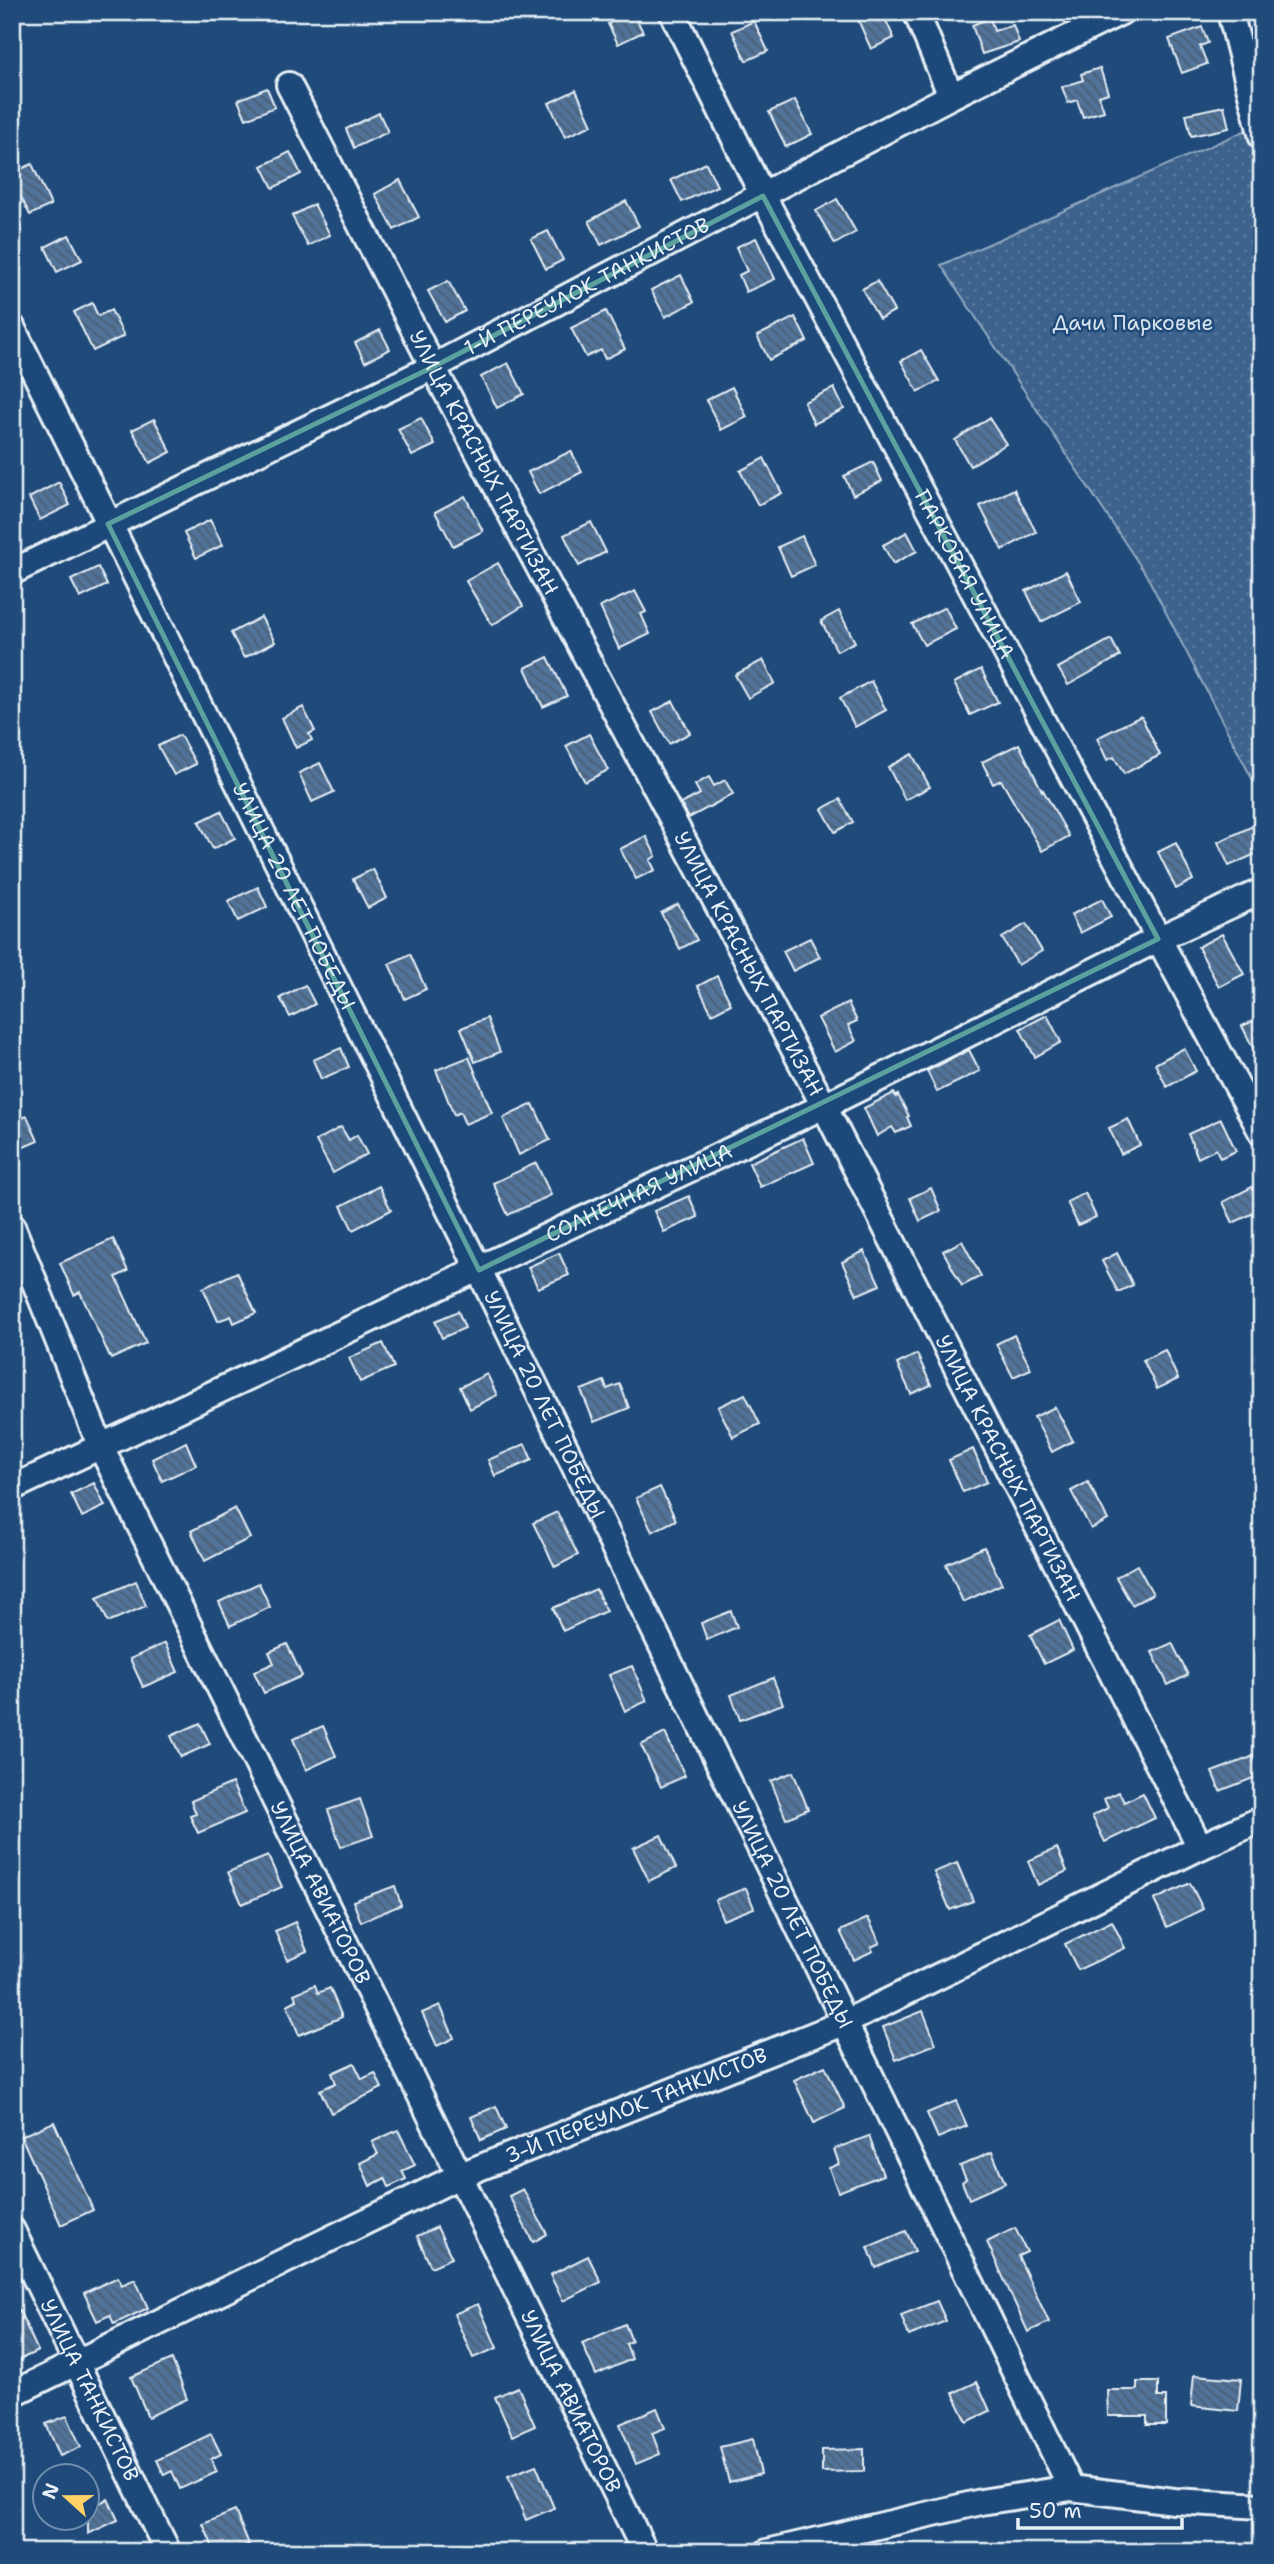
<svg xmlns="http://www.w3.org/2000/svg" width="1274" height="2564" viewBox="0 0 1274 2564" font-family="'Shantell Sans',sans-serif">
<style>
.park{fill:url(#park-dots);stroke:#92aac2;stroke-width:2}
.building{fill:url(#building-back-hatch);stroke:#e8f1f8;stroke-width:2}
.lines{fill:none;stroke-linecap:round;stroke-linejoin:round}
.minor-casing{stroke:#e8f1f8;stroke-width:30}
.minor{stroke:#1f4a7a;stroke-width:24}
.marked{fill:none;stroke:#5ba19e;stroke-width:5;stroke-linejoin:round}
.labels{text-anchor:middle;stroke-width:5;stroke-linejoin:round;paint-order:stroke}
.street-label{font-size:21px;fill:#e8f1f8;stroke:#1f4a7a}
.park-label{font-size:21px;fill:#d7e3ed;stroke:#1f4a7a}
</style>
<defs>
<pattern id="park-dots" width="8" height="8" patternUnits="userSpaceOnUse" patternTransform="scale(1.75)"><rect width="8" height="8" fill="#3c628c"/><path d="M2 2h.1M6 6h.1" fill="none" stroke="#58799d" stroke-width="1.8" stroke-linecap="round"/></pattern>
<pattern id="building-back-hatch" width="6" height="6" patternUnits="userSpaceOnUse" patternTransform="scale(1.75)"><rect width="6" height="6" fill="#517399"/><path d="M-1 5l2 2M0 0l6 6M5-1l2 2" fill="none" stroke="#4c5e72"/></pattern>
</defs>
<rect width="100%" height="100%" fill="#1f4a7a"/>
<filter id="ink" filterUnits="userSpaceOnUse"><feTurbulence type="fractalNoise" baseFrequency=".0143" numOctaves="2"/><feDisplacementMap in="SourceGraphic" scale="14" xChannelSelector="R" yChannelSelector="G"/><feConvolveMatrix kernelMatrix="1 2 1 2 8 2 1 2 1" color-interpolation-filters="sRGB"/></filter>
<g filter="url(#ink)">
<polygon class="park" points="1262,123 1262,798 1147,576 941,265"/>
<g class="building">
<polygon points="630,12 633,12 643,32 618,44 608,24"/>
<polygon points="875,12 882,12 894,38 871,49 858,20"/>
<polygon points="990,18 994,31 1013,25 1019,42 982,54 972,25"/>
<polygon points="754,21 768,51 746,61 732,31"/>
<polygon points="1202,27 1208,43 1200,46 1207,64 1182,73 1169,39"/>
<polygon points="1100,68 1108,93 1099,96 1104,111 1083,117 1077,100 1068,103 1062,87 1083,80 1081,74"/>
<polygon points="267,88 275,107 246,119 238,100"/>
<polygon points="576,90 592,125 565,137 549,103"/>
<polygon points="795,100 812,134 786,147 769,112"/>
<polygon points="1224,106 1229,128 1191,136 1186,114"/>
<polygon points="379,113 388,132 354,148 346,129"/>
<polygon points="290,152 301,174 273,188 262,166"/>
<polygon points="706,163 717,186 682,202 671,180"/>
<polygon points="32,164 51,205 30,215 12,179 12,173"/>
<polygon points="400,180 419,217 394,230 375,194"/>
<polygon points="837,199 856,232 835,244 816,211"/>
<polygon points="626,201 639,226 601,245 589,221"/>
<polygon points="314,204 330,235 308,246 292,216"/>
<polygon points="548,231 563,260 546,269 531,239"/>
<polygon points="69,235 82,260 57,272 45,247"/>
<polygon points="756,238 775,279 746,292 739,275 747,271 736,247"/>
<polygon points="681,275 694,302 665,317 651,290"/>
<polygon points="448,281 465,311 445,322 428,291"/>
<polygon points="877,281 894,311 879,319 862,289"/>
<polygon points="92,303 98,316 111,310 124,336 93,351 74,312"/>
<polygon points="606,311 625,349 605,359 601,350 586,357 571,328"/>
<polygon points="795,317 807,341 769,360 757,336"/>
<polygon points="380,330 390,349 365,362 355,343"/>
<polygon points="921,350 939,381 918,392 901,361"/>
<polygon points="508,363 524,394 497,408 481,377"/>
<polygon points="732,387 747,417 721,430 706,400"/>
<polygon points="834,388 844,409 814,424 804,402"/>
<polygon points="421,418 435,445 412,456 398,429"/>
<polygon points="989,418 1006,444 970,466 955,440"/>
<polygon points="154,419 171,452 150,463 132,430"/>
<polygon points="571,451 582,472 539,494 528,472"/>
<polygon points="764,458 782,493 758,505 740,471"/>
<polygon points="873,462 882,481 853,495 844,476"/>
<polygon points="59,482 70,505 40,520 29,498"/>
<polygon points="1014,489 1036,532 1002,550 980,506"/>
<polygon points="465,496 483,531 453,546 435,512"/>
<polygon points="210,520 223,545 196,558 184,533"/>
<polygon points="591,522 606,552 579,566 564,535"/>
<polygon points="907,532 917,551 893,564 883,545"/>
<polygon points="802,536 815,565 791,576 778,547"/>
<polygon points="498,563 523,606 492,625 466,581"/>
<polygon points="98,567 107,585 80,598 71,580"/>
<polygon points="1066,571 1081,602 1041,622 1026,591"/>
<polygon points="635,591 646,612 641,614 650,634 619,649 600,607"/>
<polygon points="945,607 956,629 924,645 912,624"/>
<polygon points="839,611 855,642 837,651 821,621"/>
<polygon points="261,617 275,642 244,658 231,633"/>
<polygon points="1111,639 1120,656 1068,685 1058,668"/>
<polygon points="548,657 567,696 543,707 525,668"/>
<polygon points="763,660 775,683 748,698 735,675"/>
<polygon points="981,669 998,702 970,715 954,683"/>
<polygon points="871,681 886,710 855,727 840,698"/>
<polygon points="673,701 690,733 669,744 652,712"/>
<polygon points="303,707 315,731 309,734 312,740 296,748 282,718"/>
<polygon points="1141,716 1160,755 1124,774 1114,757 1107,760 1097,738"/>
<polygon points="589,734 608,770 585,782 566,746"/>
<polygon points="180,735 196,764 174,775 158,746"/>
<polygon points="1019,744 1042,791 1043,790 1069,836 1042,851 1001,780 993,784 982,762"/>
<polygon points="912,754 930,787 905,800 888,767"/>
<polygon points="320,763 334,792 312,802 299,773"/>
<polygon points="709,777 714,786 725,780 733,794 689,818 681,804 700,794 695,785"/>
<polygon points="840,799 853,822 835,832 822,809"/>
<polygon points="221,811 235,838 213,849 199,822"/>
<polygon points="1253,826 1262,845 1262,851 1229,866 1218,842"/>
<polygon points="646,836 656,856 650,860 655,870 636,879 620,849"/>
<polygon points="1176,843 1193,880 1176,889 1158,852"/>
<polygon points="373,869 387,898 368,908 353,879"/>
<polygon points="258,887 267,907 238,921 228,901"/>
<polygon points="1102,899 1111,917 1080,933 1071,915"/>
<polygon points="678,904 697,940 680,949 661,913"/>
<polygon points="1026,924 1042,951 1018,965 1002,938"/>
<polygon points="1222,934 1244,974 1219,987 1198,947"/>
<polygon points="810,938 820,957 793,971 783,951"/>
<polygon points="410,954 426,989 405,999 389,964"/>
<polygon points="717,976 731,1004 712,1014 698,986"/>
<polygon points="305,985 315,1004 290,1017 280,998"/>
<polygon points="848,1003 857,1021 848,1025 856,1041 835,1052 818,1018"/>
<polygon points="1047,1015 1061,1042 1035,1057 1020,1029"/>
<polygon points="1262,1017 1262,1066 1242,1026"/>
<polygon points="487,1018 500,1052 475,1062 461,1028"/>
<polygon points="341,1048 349,1067 321,1079 313,1060"/>
<polygon points="1184,1048 1196,1071 1167,1087 1155,1064"/>
<polygon points="969,1050 980,1071 937,1092 927,1071"/>
<polygon points="469,1057 492,1113 465,1124 460,1112 454,1115 436,1070"/>
<polygon points="894,1093 896,1097 898,1095 909,1116 907,1117 911,1126 896,1133 892,1127 877,1136 864,1108"/>
<polygon points="533,1104 550,1140 519,1155 503,1118"/>
<polygon points="27,1116 38,1141 12,1152 12,1122"/>
<polygon points="1128,1119 1140,1145 1121,1154 1109,1128"/>
<polygon points="1221,1119 1236,1151 1220,1158 1216,1149 1198,1158 1188,1134"/>
<polygon points="341,1127 349,1140 357,1135 367,1154 333,1173 316,1141"/>
<polygon points="803,1138 814,1163 760,1187 749,1163"/>
<polygon points="536,1163 551,1195 508,1215 493,1183"/>
<polygon points="379,1186 391,1210 353,1230 341,1206"/>
<polygon points="1254,1186 1262,1201 1262,1209 1233,1223 1223,1202"/>
<polygon points="931,1188 941,1211 920,1221 910,1198"/>
<polygon points="1085,1193 1096,1217 1078,1225 1067,1202"/>
<polygon points="689,1196 698,1217 664,1232 654,1211"/>
<polygon points="113,1239 128,1271 116,1277 146,1343 111,1359 80,1292 74,1295 60,1263"/>
<polygon points="962,1241 981,1276 962,1286 943,1251"/>
<polygon points="864,1251 880,1285 857,1295 842,1262"/>
<polygon points="559,1253 569,1275 538,1288 528,1267"/>
<polygon points="1117,1253 1133,1285 1118,1292 1102,1261"/>
<polygon points="237,1272 256,1313 234,1323 231,1316 218,1321 203,1288"/>
<polygon points="458,1311 465,1328 442,1338 435,1321"/>
<polygon points="1014,1335 1031,1369 1013,1377 996,1344"/>
<polygon points="383,1343 394,1367 360,1382 349,1358"/>
<polygon points="1165,1350 1178,1379 1157,1389 1143,1360"/>
<polygon points="917,1354 931,1385 911,1394 897,1364"/>
<polygon points="487,1374 497,1395 470,1409 460,1387"/>
<polygon points="604,1381 607,1389 620,1384 629,1408 594,1422 581,1390"/>
<polygon points="745,1394 760,1424 733,1437 718,1407"/>
<polygon points="1055,1407 1073,1441 1052,1452 1034,1417"/>
<polygon points="186,1442 196,1465 162,1481 152,1459"/>
<polygon points="525,1444 532,1460 495,1476 488,1460"/>
<polygon points="973,1449 987,1482 963,1492 949,1460"/>
<polygon points="1088,1482 1108,1520 1091,1529 1071,1491"/>
<polygon points="94,1483 105,1506 82,1517 71,1494"/>
<polygon points="660,1487 676,1520 652,1532 636,1498"/>
<polygon points="235,1508 250,1538 205,1561 191,1531"/>
<polygon points="557,1512 578,1555 555,1567 533,1523"/>
<polygon points="984,1547 1002,1584 963,1602 946,1564"/>
<polygon points="1137,1565 1153,1594 1132,1605 1116,1577"/>
<polygon points="136,1581 146,1606 108,1622 97,1598"/>
<polygon points="259,1583 270,1607 230,1626 219,1602"/>
<polygon points="596,1589 606,1611 563,1631 553,1608"/>
<polygon points="731,1611 737,1627 707,1640 701,1623"/>
<polygon points="1059,1620 1073,1650 1044,1664 1030,1635"/>
<polygon points="165,1643 178,1672 143,1687 130,1659"/>
<polygon points="1172,1643 1188,1675 1168,1685 1152,1652"/>
<polygon points="287,1644 302,1676 264,1693 254,1672 274,1663 269,1652"/>
<polygon points="632,1666 647,1701 625,1711 609,1675"/>
<polygon points="773,1678 783,1704 740,1720 731,1695"/>
<polygon points="200,1723 210,1744 181,1757 171,1736"/>
<polygon points="323,1726 336,1756 306,1770 293,1739"/>
<polygon points="665,1733 685,1776 661,1787 641,1745"/>
<polygon points="1254,1756 1261,1775 1220,1791 1212,1772"/>
<polygon points="793,1772 808,1809 786,1819 771,1781"/>
<polygon points="232,1783 245,1813 198,1833 190,1816 196,1814 191,1801"/>
<polygon points="1119,1792 1124,1802 1143,1793 1155,1818 1105,1842 1092,1816 1108,1808 1104,1799"/>
<polygon points="360,1799 373,1836 341,1847 328,1810"/>
<polygon points="661,1835 676,1868 649,1881 633,1848"/>
<polygon points="1057,1848 1067,1871 1038,1885 1028,1861"/>
<polygon points="268,1856 282,1887 242,1904 228,1872"/>
<polygon points="957,1863 973,1901 950,1910 934,1872"/>
<polygon points="1190,1883 1203,1909 1167,1927 1154,1900"/>
<polygon points="395,1886 401,1905 361,1922 353,1901"/>
<polygon points="746,1888 754,1908 723,1920 715,1900"/>
<polygon points="868,1918 880,1943 871,1947 873,1951 854,1960 840,1931"/>
<polygon points="1112,1921 1125,1948 1078,1970 1065,1944"/>
<polygon points="295,1922 307,1951 287,1960 275,1931"/>
<polygon points="315,1985 318,1993 330,1988 342,2017 299,2035 287,2005 297,2000 294,1994"/>
<polygon points="440,2005 454,2038 437,2046 422,2013"/>
<polygon points="923,2011 936,2044 896,2060 883,2027"/>
<polygon points="354,2063 362,2079 375,2073 382,2088 331,2113 320,2090 336,2083 332,2073"/>
<polygon points="825,2066 845,2108 814,2123 794,2080"/>
<polygon points="956,2101 967,2126 938,2138 927,2113"/>
<polygon points="496,2106 506,2129 481,2140 471,2117"/>
<polygon points="54,2122 93,2210 61,2225 21,2136"/>
<polygon points="398,2130 415,2165 402,2171 406,2179 389,2187 385,2178 370,2186 360,2163 378,2154 372,2142"/>
<polygon points="869,2136 883,2175 838,2192 829,2168 839,2164 834,2149"/>
<polygon points="992,2152 1005,2183 969,2199 962,2182 966,2179 960,2166"/>
<polygon points="523,2189 547,2234 533,2242 509,2196"/>
<polygon points="437,2227 452,2258 431,2267 417,2236"/>
<polygon points="1015,2228 1027,2252 1018,2256 1049,2322 1028,2332 987,2242"/>
<polygon points="906,2231 915,2251 876,2268 868,2247"/>
<polygon points="588,2256 601,2282 563,2301 550,2275"/>
<polygon points="118,2277 122,2285 135,2279 148,2308 114,2324 110,2315 97,2321 84,2293"/>
<polygon points="12,2295 38,2351 12,2363"/>
<polygon points="937,2301 946,2321 909,2336 901,2315"/>
<polygon points="478,2304 497,2348 473,2358 454,2314"/>
<polygon points="625,2324 632,2341 626,2344 632,2359 596,2375 582,2343"/>
<polygon points="172,2359 187,2399 148,2417 131,2377"/>
<polygon points="1194,2375 1241,2379 1238,2411 1191,2406"/>
<polygon points="977,2382 990,2411 967,2422 953,2393"/>
<polygon points="1137,2382 1158,2382 1158,2397 1166,2397 1166,2425 1147,2425 1147,2416 1108,2416 1107,2390 1137,2390"/>
<polygon points="518,2387 535,2426 512,2436 495,2397"/>
<polygon points="657,2408 665,2428 652,2433 660,2454 636,2464 620,2424"/>
<polygon points="67,2416 81,2447 60,2456 46,2424"/>
<polygon points="211,2434 221,2454 211,2459 217,2472 180,2489 172,2471 164,2475 157,2460"/>
<polygon points="753,2439 761,2474 729,2482 720,2447"/>
<polygon points="864,2449 864,2471 822,2472 822,2450"/>
<polygon points="536,2465 554,2508 526,2520 508,2476"/>
<polygon points="108,2499 118,2520 88,2534 88,2508"/>
<polygon points="235,2511 249,2544 230,2552 215,2552 203,2524"/>
</g>
<g class="lines">
<g class="minor-casing">
<g id="minor">
<path id="s1" d="M 672,12 L 763,196 L 1262,1133"/>
<polyline points="916,12 951,96"/>
<polyline points="1230,12 1262,137"/>
<path id="s2" d="M 289,85 L 433,367 L 824,1106 L 1200,1847"/>
<path id="s3" d="M 12,327 L 479,1270 L 1071,2488"/>
<path id="s4" d="M 12,572 L 433,367 L 951,96 L 1121,12"/>
<path id="s5" d="M 12,1226 L 100,1445 L 645,2552"/>
<path id="s6" d="M 12,1488 L 824,1106 L 1158,939 L 1262,891"/>
<path id="s7" d="M 12,2230 L 168,2552"/>
<path id="s8" d="M 12,2394 L 461,2175 L 846,2022 L 1200,1847 L 1262,1819"/>
<polyline points="767,2552 981,2502 1071,2488 1174,2501 1262,2506"/>
</g>
</g>
<use href="#minor" class="minor"/>
</g>
</g>
<path class="marked" d="M 763,196 L 1158,939 L 479,1270 L 108,524 L 433,367 Z"/>
<g class="labels">
<g class="street-label">
<text dy="7" stroke="none"><textPath href="#s4" startOffset="642">1-Й ПЕРЕУЛОК ТАНКИСТОВ</textPath></text>
<text dy="7" stroke="none"><textPath href="#s2" startOffset="425">УЛИЦА КРАСНЫХ ПАРТИЗАН</textPath></text>
<text dy="7" stroke="none"><textPath href="#s1" startOffset="634">ПАРКОВАЯ УЛИЦА</textPath></text>
<text dy="7" stroke="none"><textPath href="#s3" startOffset="635">УЛИЦА 20 ЛЕТ ПОБЕДЫ</textPath></text>
<text dy="7" stroke="none"><textPath href="#s2" startOffset="992">УЛИЦА КРАСНЫХ ПАРТИЗАН</textPath></text>
<text dy="7" stroke="none"><textPath href="#s6" startOffset="693">СОЛНЕЧНАЯ УЛИЦА</textPath></text>
<text dy="7" stroke="none"><textPath href="#s3" startOffset="1202">УЛИЦА 20 ЛЕТ ПОБЕДЫ</textPath></text>
<text dy="7" stroke="none"><textPath href="#s2" startOffset="1559">УЛИЦА КРАСНЫХ ПАРТИЗАН</textPath></text>
<text dy="7" stroke="none"><textPath href="#s5" startOffset="735">УЛИЦА АВИАТОРОВ</textPath></text>
<text dy="7" stroke="none"><textPath href="#s3" startOffset="1769">УЛИЦА 20 ЛЕТ ПОБЕДЫ</textPath></text>
<text dy="7" stroke="none"><textPath href="#s8" startOffset="688">3-Й ПЕРЕУЛОК ТАНКИСТОВ</textPath></text>
<text dy="7" stroke="none"><textPath href="#s7" startOffset="178">УЛИЦА ТАНКИСТОВ</textPath></text>
<text dy="7" stroke="none"><textPath href="#s5" startOffset="1302">УЛИЦА АВИАТОРОВ</textPath></text>
</g>
<g class="park-label">
<text x="1133" y="330">Дачи Парковые</text>
</g>
</g>
<rect width="1274" height="2564" fill="none" stroke="#1f4a7a" stroke-width="42"/>
<rect x="21" y="21" width="1232" height="2522" fill="none" stroke="#e8f1f8" stroke-width="2.5" filter="url(#ink)"/>
<g transform="translate(66 2497) rotate(291)"><circle r="33" fill="#1f4a7a" stroke="#6f8dac" stroke-width="2"/>
<path d="M0-5L12 26L0 18L-12 26Z" fill="#ffd166"/>
<text y="-10" font-size="19" font-weight="bold" text-anchor="middle" fill="#e8f1f8">N</text>
</g>
<path d="M1018 2518v10h164v-10" fill="none" stroke="#e8f1f8" stroke-width="3.5"/>
<text x="1029" y="2518" font-size="21" fill="#e8f1f8" stroke="#1f4a7a" stroke-width="5" paint-order="stroke">50 m</text>
</svg>
